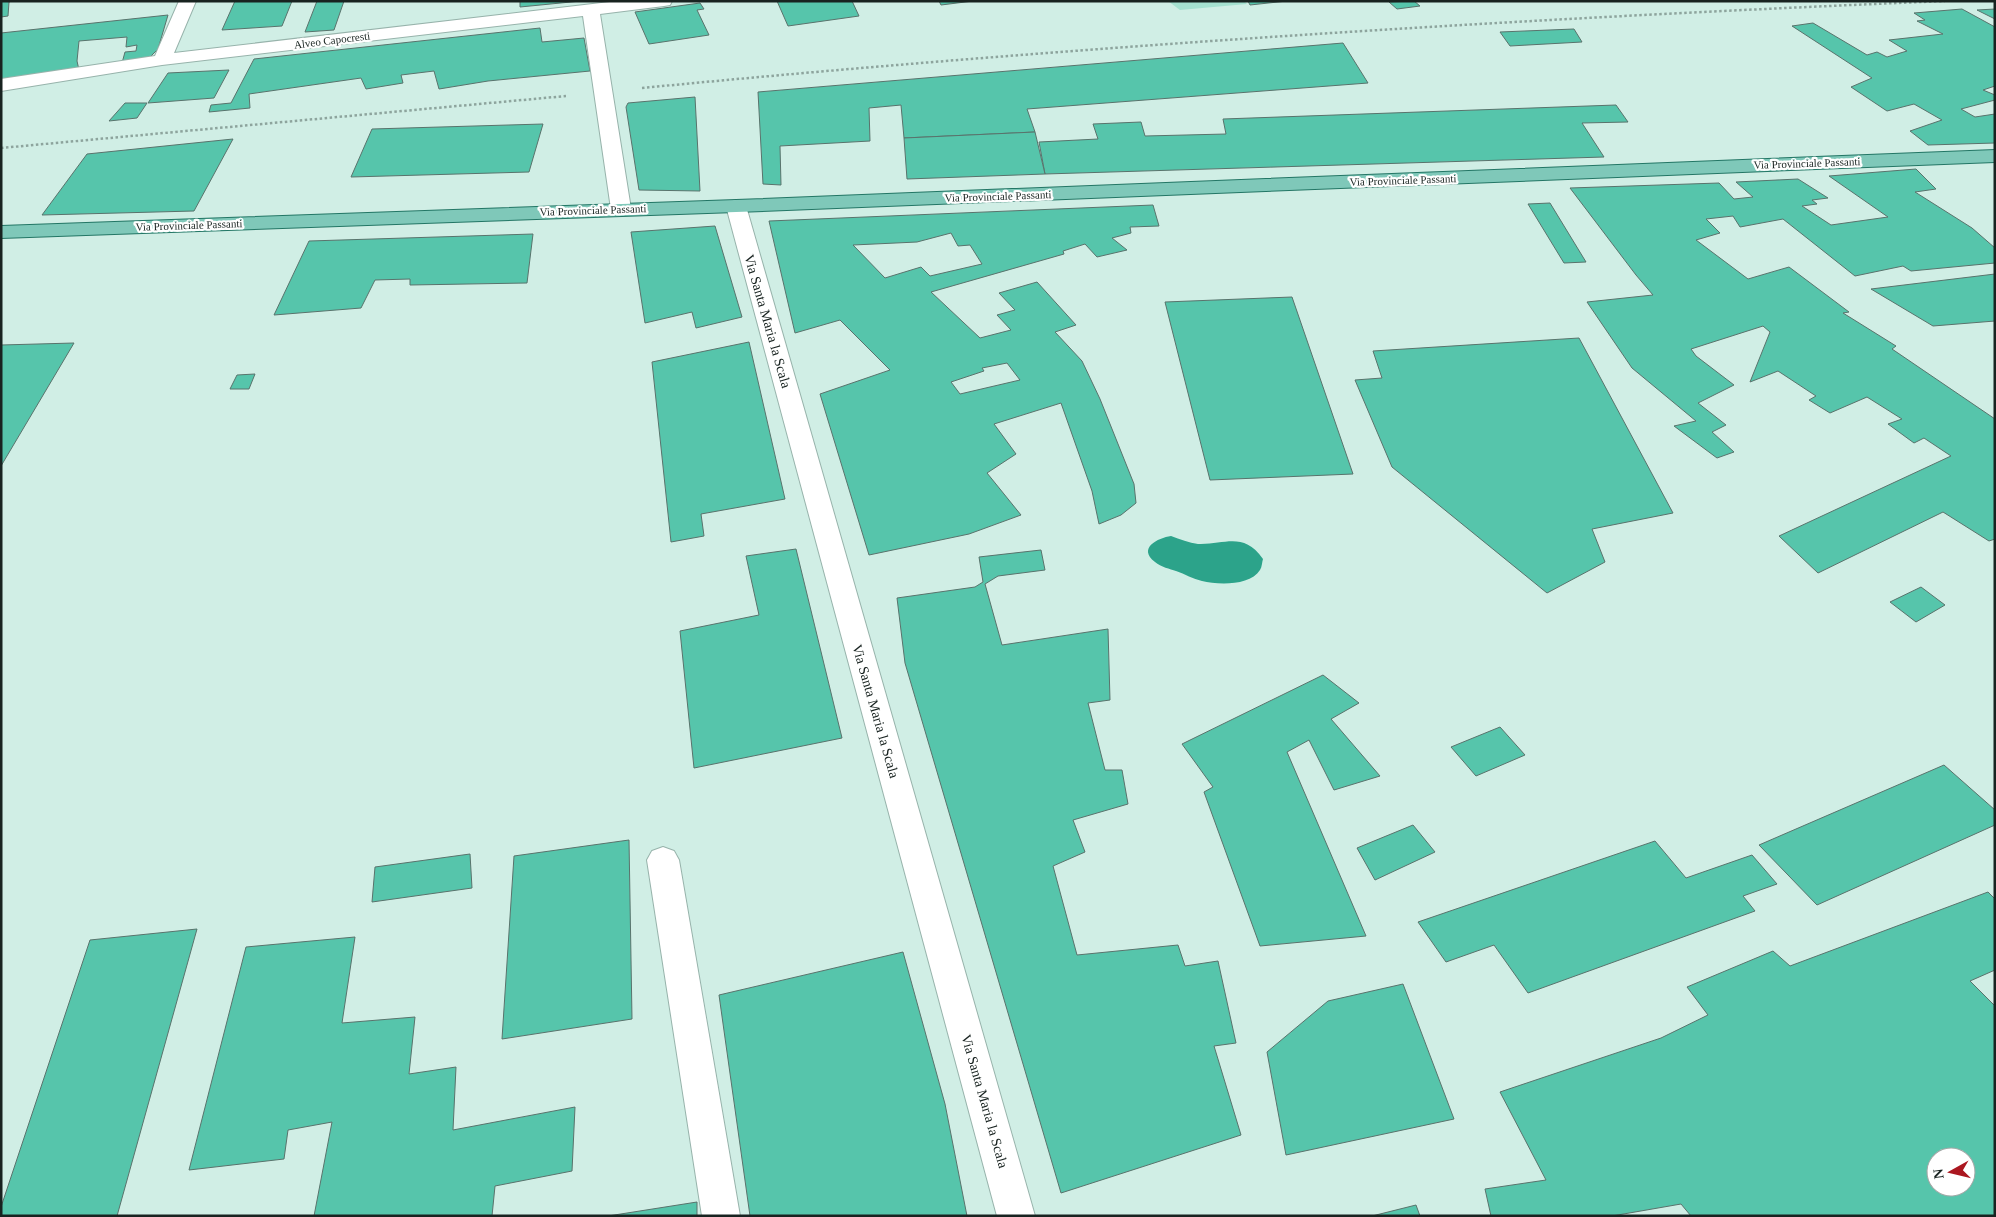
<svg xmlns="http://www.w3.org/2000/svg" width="1996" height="1217" viewBox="0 0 1996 1217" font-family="'Times New Roman',serif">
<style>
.green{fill:#a5e1d0}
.water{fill:#2ca38a}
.building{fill:#56c5ab;stroke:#59736c;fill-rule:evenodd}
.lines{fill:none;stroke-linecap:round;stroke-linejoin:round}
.minor-casing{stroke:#97b3ab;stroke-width:2}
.major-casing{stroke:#237665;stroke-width:2}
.path{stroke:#8da49d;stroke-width:2.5;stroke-dasharray:2.5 2.5;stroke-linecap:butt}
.minor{fill:#fff;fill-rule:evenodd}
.major{fill:#7fc8b9;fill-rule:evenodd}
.labels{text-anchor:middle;stroke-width:4.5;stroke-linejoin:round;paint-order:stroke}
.far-street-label{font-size:11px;fill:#182320;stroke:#fff}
.street-label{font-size:14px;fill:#182320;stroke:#fff}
</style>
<rect width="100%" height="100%" fill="#d0eee5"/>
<polygon class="green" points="1168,1 1244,1 1247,4 1180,10"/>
<path class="water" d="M 1171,536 C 1180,539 1189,543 1198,544 C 1225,545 1243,531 1263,559 C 1262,562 1262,567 1260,570 C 1250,586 1218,585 1202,581 C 1193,579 1185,574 1176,571 C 1170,569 1161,567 1155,562 C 1137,548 1158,538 1171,536 Z"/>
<g class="building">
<polygon points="1,1 12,1 9,2 8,16 1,17"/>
<polygon points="235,1 292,1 282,26 222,30"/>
<polygon points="317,1 344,1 334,30 305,32"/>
<polygon points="520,1 581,1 520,7"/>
<polygon points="777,1 852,1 859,16 788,26"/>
<polygon points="939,1 973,1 941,5"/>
<polygon points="1248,1 1287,1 1250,5"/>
<polygon points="1414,1 1420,6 1397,9 1389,2"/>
<polygon points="700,3 704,9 697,10 709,35 649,44 635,12"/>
<polygon points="1962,9 1995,27 1995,86 1983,90 1995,95 1995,100 1961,109 1975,117 1995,114 1995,143 1928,145 1910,131 1942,120 1914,104 1887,111 1851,87 1872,78 1792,26 1813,23 1867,55 1877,52 1887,57 1907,51 1889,40 1943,34 1917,21 1925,20 1914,13"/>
<polygon points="1995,9 1995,19 1977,10"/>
<polygon points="168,15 158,49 148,59 122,63 125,52 136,51 137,45 126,47 127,37 79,41 77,61 79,70 1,82 1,33"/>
<polygon points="540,28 542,42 584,38 590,71 488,81 439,89 434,71 401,75 403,83 366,89 361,78 249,94 250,108 209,112 211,105 231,103 254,59"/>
<polygon points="1574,29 1582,42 1510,46 1500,32"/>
<polygon points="1343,43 1368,83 1027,109 1035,132 904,138 901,105 869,108 870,141 780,146 781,185 763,184 758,92"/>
<polygon points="229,70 214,98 148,103 168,73"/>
<polygon points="695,97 700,191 639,190 626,107 628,103"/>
<polygon points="125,103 147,103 137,118 109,121"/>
<polygon points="1616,105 1628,122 1582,123 1604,157 1045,174 1039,142 1098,139 1093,124 1141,122 1145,136 1226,134 1223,119"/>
<polygon points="543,124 529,172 351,177 372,129"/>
<polygon points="1035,132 1045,174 907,179 904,138"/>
<polygon points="233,139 194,211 42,215 87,154"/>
<polygon points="1916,169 1936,189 1915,192 1972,228 1995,248 1995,263 1911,271 1903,266 1855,276 1783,219 1740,227 1733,216 1706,219 1720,233 1696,240 1748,279 1789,267 1849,312 1843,313 1896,346 1892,349 1995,419 1995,539 1989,541 1943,512 1818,573 1779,536 1951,456 1924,438 1914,443 1888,424 1902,419 1867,397 1830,413 1809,400 1816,396 1778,371 1750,382 1770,332 1763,326 1691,349 1696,356 1734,385 1698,403 1726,425 1712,432 1734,452 1717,458 1674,426 1696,421 1632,368 1587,302 1653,295 1636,275 1570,188 1719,183 1734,199 1753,197 1736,182 1798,179 1828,198 1812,200 1817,204 1802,206 1831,225 1888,217 1829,176"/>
<polygon points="1550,203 1586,262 1564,263 1528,204"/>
<path d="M 1153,205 L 1159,226 L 1130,227 L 1131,233 L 1112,238 L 1127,250 L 1097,257 L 1085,244 L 1063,251 L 1064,254 L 931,292 L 980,338 L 1011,330 L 997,315 L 1015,310 L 999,293 L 1037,282 L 1076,325 L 1055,332 L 1082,361 L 1100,399 L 1134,484 L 1136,503 L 1121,515 L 1099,524 L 1092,491 L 1061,403 L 994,424 L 1016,454 L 987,473 L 1021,515 L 969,534 L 869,555 L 820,394 L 890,370 L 840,320 L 795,333 L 769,221 ZM 951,233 L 958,246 L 970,245 L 982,264 L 930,276 L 921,267 L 885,278 L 853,245 L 917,242 ZM 1007,363 L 1020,380 L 960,394 L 951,382 L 984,371 L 982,368 Z"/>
<polygon points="715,226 742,317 696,328 692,312 645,323 631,232"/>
<polygon points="533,234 527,283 410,285 410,279 375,280 361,308 274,315 309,241"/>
<polygon points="1995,274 1995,321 1933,326 1871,289"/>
<polygon points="1292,297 1353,474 1210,480 1165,302"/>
<polygon points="1579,338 1673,513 1592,529 1605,562 1547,593 1392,467 1355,380 1382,378 1373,351"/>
<polygon points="749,342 785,499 701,514 704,536 671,542 652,362"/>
<polygon points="74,343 1,466 1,345"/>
<polygon points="255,374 249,389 230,389 237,375"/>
<polygon points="796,549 842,738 694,768 680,631 759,615 746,556"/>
<polygon points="1041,550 1045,570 998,576 985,584 1002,645 1108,629 1110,700 1088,703 1105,770 1122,770 1128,804 1073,820 1085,852 1053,866 1077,955 1178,945 1185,966 1218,961 1236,1043 1214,1046 1241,1135 1061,1193 905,663 897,598 975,587 983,582 979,557"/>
<polygon points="1921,587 1945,605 1916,622 1890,602"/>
<polygon points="1323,675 1359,703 1331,719 1380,776 1334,790 1309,740 1287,752 1366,936 1260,946 1204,792 1213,787 1182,744"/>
<polygon points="1500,727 1525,755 1476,776 1451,747"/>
<polygon points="1944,765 1995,810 1995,825 1817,905 1759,845"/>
<polygon points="1413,825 1435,852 1375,880 1357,848"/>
<polygon points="629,840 632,1019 502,1039 514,856"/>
<polygon points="1655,841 1686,878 1752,855 1777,884 1743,896 1755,911 1528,993 1494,945 1446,962 1418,922"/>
<polygon points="470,854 472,888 372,902 375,867"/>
<path d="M 1988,892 L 1995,899 L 1995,970 L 1970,981 L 1995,1006 L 1995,1216 L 1691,1216 L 1681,1204 L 1612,1216 L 1491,1216 L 1485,1189 L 1546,1180 L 1500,1092 L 1661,1038 L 1708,1015 L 1687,987 L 1773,951 L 1790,966 ZM 1936,1157 L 1966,1157 L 1966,1187 L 1936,1187 Z"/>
<polygon points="197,929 117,1216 1,1216 1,1207 90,940"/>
<polygon points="355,937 342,1023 415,1017 409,1074 456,1067 453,1130 575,1107 572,1171 495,1186 492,1216 314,1216 332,1122 288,1130 284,1159 189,1170 246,947"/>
<polygon points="903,952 945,1104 967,1216 750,1216 719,995"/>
<polygon points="1403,984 1454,1119 1286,1155 1267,1052 1328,1001"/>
<polygon points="697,1202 697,1216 608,1216"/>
<polygon points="1416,1205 1420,1216 1372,1216"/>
</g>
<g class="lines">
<g class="minor-casing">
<g id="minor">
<polygon points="179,1 196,1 174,53 618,1 672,1 670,5 664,6 600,14 631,209 628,213 621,215 614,213 611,209 583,16 162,65 1,91 1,79 155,56"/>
<polygon points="736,200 743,202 746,206 1035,1216 997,1216 726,206 729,202"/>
<polygon points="663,847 674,851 679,860 740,1216 702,1216 647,860 652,851"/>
</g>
</g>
<g class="major-casing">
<polygon id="major" points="1995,150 1995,162 736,212 1,238 1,226 736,200"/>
</g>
<g class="path">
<path d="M 642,88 C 1076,46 1510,19 1945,1"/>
<polyline points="1,148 566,96"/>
</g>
<use href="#minor" class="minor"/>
<use href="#major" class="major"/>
</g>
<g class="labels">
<g class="far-street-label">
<text transform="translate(332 40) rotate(-7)" y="4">Alveo Capocresti</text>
<text transform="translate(1807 163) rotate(-2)" y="4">Via Provinciale Passanti</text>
<text transform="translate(1403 180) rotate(-2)" y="4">Via Provinciale Passanti</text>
<text transform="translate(998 196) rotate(-2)" y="4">Via Provinciale Passanti</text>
<text transform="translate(593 210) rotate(-2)" y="4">Via Provinciale Passanti</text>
<text transform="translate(189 225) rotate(-2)" y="4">Via Provinciale Passanti</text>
</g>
<g class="street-label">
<text transform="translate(768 321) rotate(74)" y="5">Via Santa Maria la Scala</text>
<text transform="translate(876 711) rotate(74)" y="5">Via Santa Maria la Scala</text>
<text transform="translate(985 1101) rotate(74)" y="5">Via Santa Maria la Scala</text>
</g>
</g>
<rect width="1996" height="1217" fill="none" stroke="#182320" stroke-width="5"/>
<g transform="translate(1951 1172) rotate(262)"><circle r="24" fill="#ffffff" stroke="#a3a7a6"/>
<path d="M0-4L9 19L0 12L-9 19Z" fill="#ab1720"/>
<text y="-8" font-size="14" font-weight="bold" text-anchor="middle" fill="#182320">N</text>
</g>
</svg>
